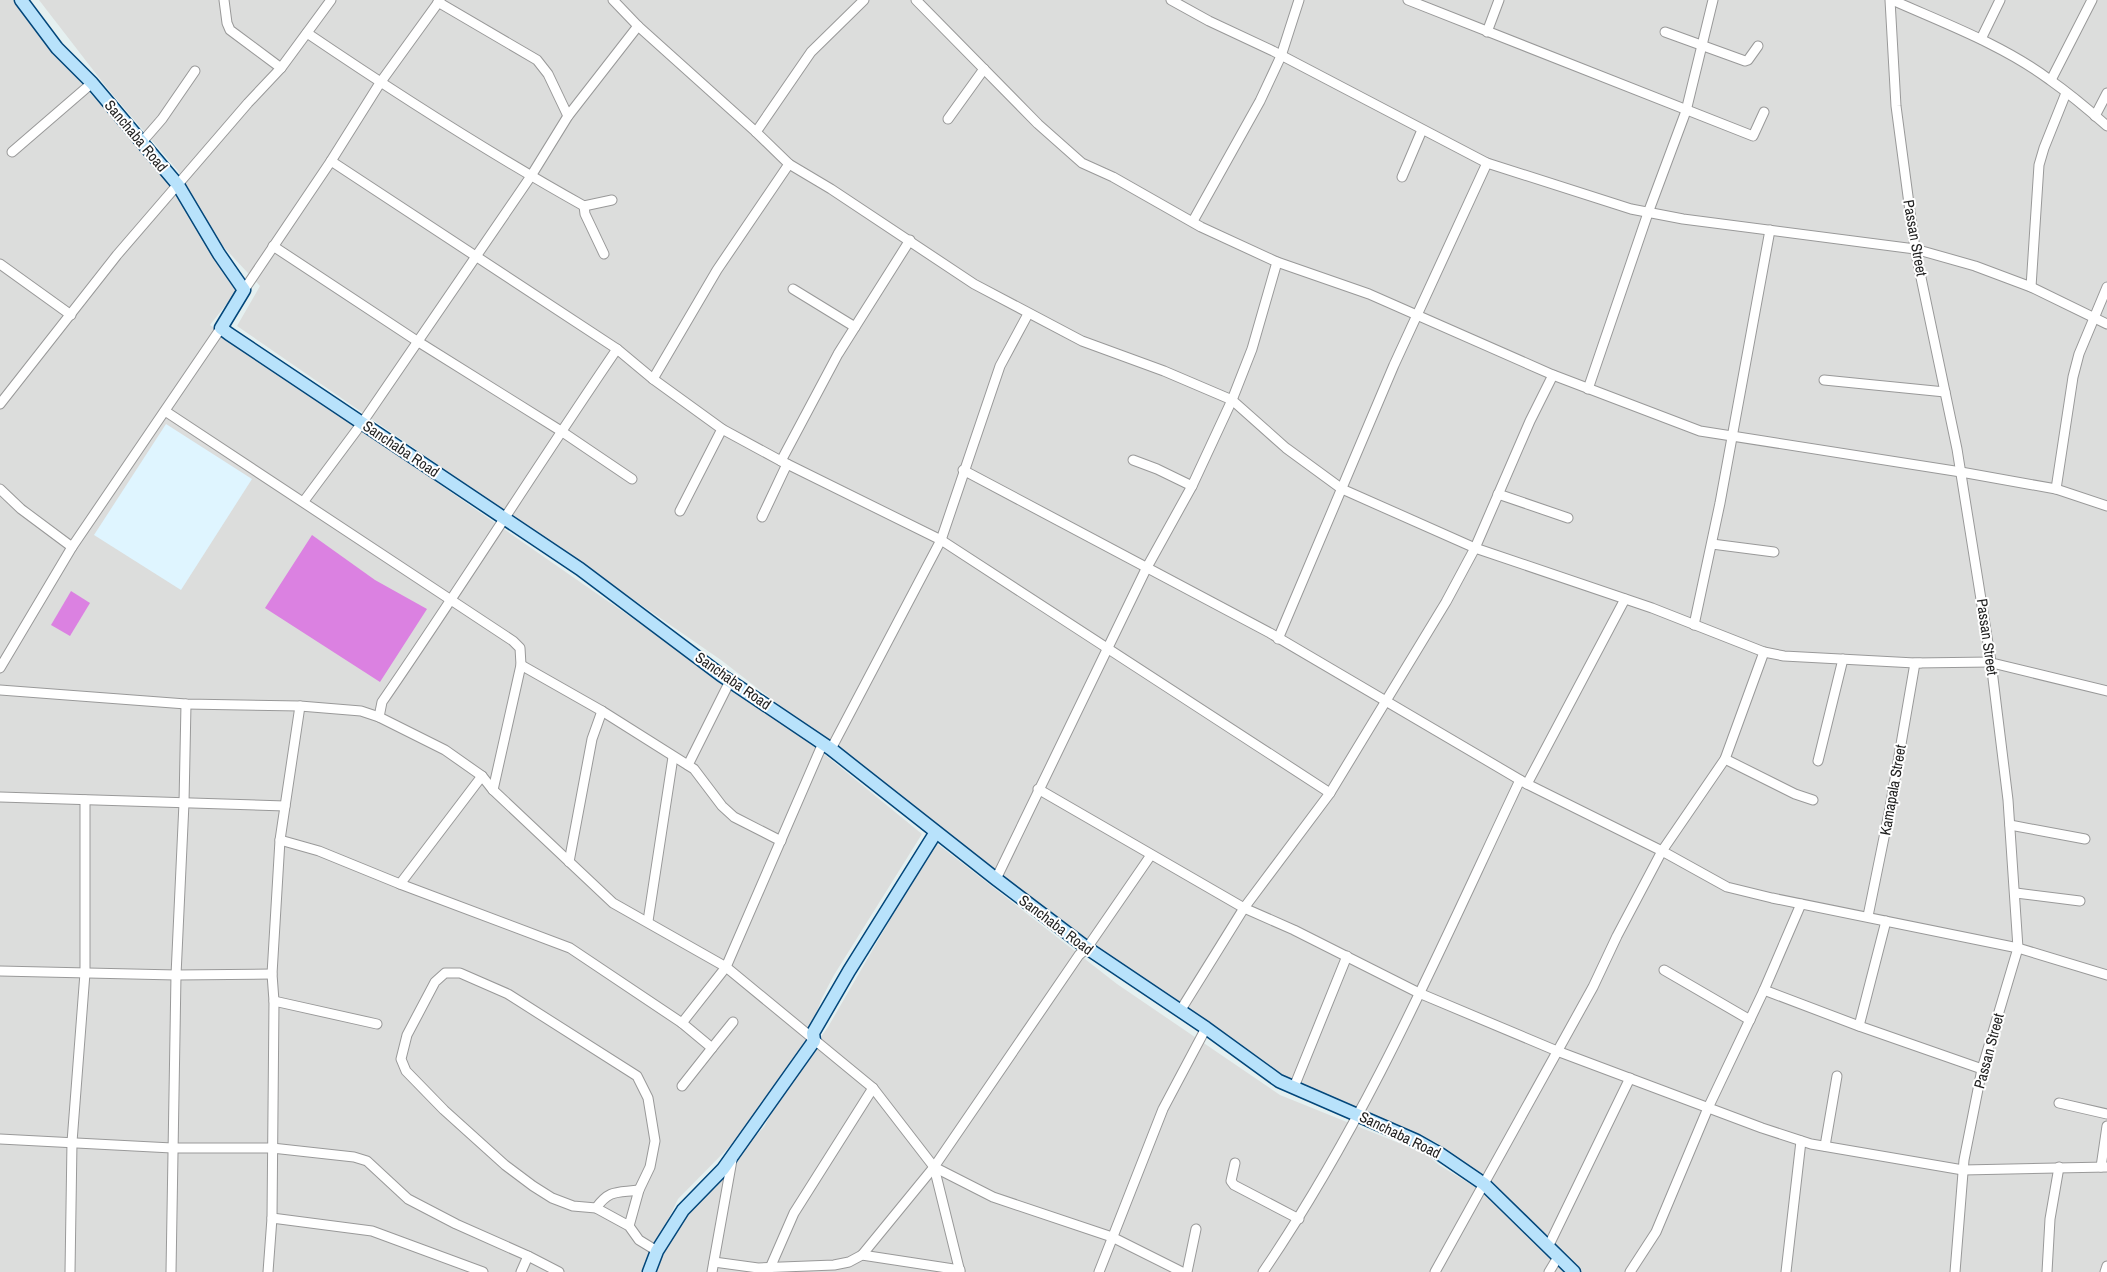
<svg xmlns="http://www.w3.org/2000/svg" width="2107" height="1272" viewBox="0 0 2107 1272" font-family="'Archivo Narrow',sans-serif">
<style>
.residential{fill:#dcdddc}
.education{fill:#dff5ff}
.pitch{fill:#db81e1}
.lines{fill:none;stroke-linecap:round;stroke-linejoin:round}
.street-casing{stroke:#999;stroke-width:11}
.secondary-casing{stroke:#02467a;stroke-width:15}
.street{stroke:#fff;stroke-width:9}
.secondary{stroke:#b8e2fb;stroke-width:12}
.labels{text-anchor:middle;stroke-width:4;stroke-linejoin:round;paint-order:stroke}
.street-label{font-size:15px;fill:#1f1f1f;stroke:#fff}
</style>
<rect width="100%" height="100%" fill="#e5f0f0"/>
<g class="residential">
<polygon points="0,0 14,0 44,42 168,179 236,292 210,325 802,736 922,834 834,975 822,998 805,1043 737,1139 678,1199 643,1272 0,1272"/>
<polygon points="39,0 2107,0 2107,1272 1580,1272 1507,1199 1437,1143 1301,1085 1270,1068 1090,945 721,660 237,326 260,286 220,243 178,171 107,88"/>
<polygon points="935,842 1117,984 1280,1095 1426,1154 1439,1165 1480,1190 1568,1272 655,1272 659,1259 690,1205 764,1127 786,1085 828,1027"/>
</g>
<polygon class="education" points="166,424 252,479 181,590 94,535"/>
<g class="pitch">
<polygon points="312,535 375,580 427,609 380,682 265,608"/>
<polygon points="71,591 90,603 70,636 51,625"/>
</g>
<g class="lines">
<g class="street-casing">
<g id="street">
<polyline points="224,0 227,23 230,30 281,68"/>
<polyline points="613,0 638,26 756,132 789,164 831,189 974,284 1082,341 1164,371 1232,400 1286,448 1342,489 1475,548 1652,608 1764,652 1784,656 1915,663 1991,662"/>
<polyline points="916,0 1038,124 1082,163 1113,177 1201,227 1277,262 1369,294 1553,375 1700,431 1961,472 2056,489 2107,506"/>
<polyline points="1171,0 1209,21 1273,51 1487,163 1631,209 1683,219 1915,249 1975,266 2031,287 2107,324"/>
<polyline points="1408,0 1753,136 1764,112"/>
<polyline points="1890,0 1896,106 1915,249 1957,449 1991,662 2008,800 2018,948 1982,1069 1964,1160 1955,1272"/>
<path d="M 1892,0 C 1946,24 2003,45 2050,80 C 2070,94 2089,110 2107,126"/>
<polyline points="438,2 537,60 548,74 568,116"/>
<polyline points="1487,32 1499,0"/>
<polyline points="1665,32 1745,61 1748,60 1758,46"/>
<path d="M 307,33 C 397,94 489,153 584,206 L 612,200"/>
<polyline points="1981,39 2000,0"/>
<polyline points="2051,80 2092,0"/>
<polyline points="2095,116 2107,93"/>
<polyline points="948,119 984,69"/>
<polyline points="756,132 811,52 864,0"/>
<polyline points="142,142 162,119 195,71"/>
<polyline points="12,152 92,83"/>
<polyline points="331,161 617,349 653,379 722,429 781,461 941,540 1330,793"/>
<polyline points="1402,177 1422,130"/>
<polyline points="584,206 585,214 604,254"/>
<polyline points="1193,221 1260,101 1281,56 1299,0"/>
<polyline points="273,246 417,341 561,431 632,479"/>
<polyline points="0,264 71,315"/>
<polyline points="2031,287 2039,165 2044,148 2066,93"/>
<polyline points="793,289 855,327 910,240"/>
<polyline points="244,290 331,161 380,83 440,0"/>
<polyline points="653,379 717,270 789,164"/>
<polyline points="1824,380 1945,392"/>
<polyline points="1588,389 1648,213 1686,111 1713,0"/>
<polyline points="0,404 117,255 248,103 281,68 331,0"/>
<polyline points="165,411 513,641 520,648 521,665 493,790"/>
<polyline points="1133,460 1157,469 1192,486"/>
<polyline points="781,461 838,354 855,327"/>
<polyline points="963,470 1270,633 1527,784 1662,851 1727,887 1772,898 2018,948 2107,975"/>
<polyline points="0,489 21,509 72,547"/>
<polyline points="2056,489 2073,377 2079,354 2107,287"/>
<polyline points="1498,494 1568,518"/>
<polyline points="304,501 362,423 531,176 568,116 638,26"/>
<polyline points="680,511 722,429"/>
<polyline points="762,517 787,464"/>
<polyline points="1712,544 1774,552"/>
<polyline points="1694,625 1720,503 1770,230"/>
<polyline points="1278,639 1394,365 1487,163"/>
<polyline points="1988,662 2107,691"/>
<polyline points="521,665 602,711 694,769 722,806 734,817 781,841"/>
<polyline points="0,668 72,547 221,328"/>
<polyline points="0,690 186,704 300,706 361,711 379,717 445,750 482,776 493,790 613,903 726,967 873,1088 934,1167 960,1272"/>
<path d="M 379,717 L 382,702 C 462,586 537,466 617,349"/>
<polyline points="831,749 941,540 1000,366 1028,314"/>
<polyline points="1725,759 1795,794 1813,800"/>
<polyline points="1818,761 1843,659"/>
<polyline points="688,765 730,681"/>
<polyline points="1527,784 1625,599"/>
<polyline points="1038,789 1244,908 1294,930 1419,993 1557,1051 1762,1128 1811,1144 1963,1170 2107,1167"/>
<polyline points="0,797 285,806"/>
<polyline points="2010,825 2085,839"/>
<polyline points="280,840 319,851 400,884 570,948 682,1023 726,967 823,743"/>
<polyline points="569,862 592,739 602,711"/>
<polyline points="996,879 1146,569 1192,486 1232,400 1252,349 1277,262"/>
<polyline points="400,884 482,776"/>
<polyline points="2016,893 2080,901"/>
<polyline points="1868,916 1890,808 1915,663 1920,663"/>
<polyline points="648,921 673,757"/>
<polyline points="1664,970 1750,1020"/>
<polyline points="0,971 176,975 272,974"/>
<polyline points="1764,990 1859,1026 1982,1069"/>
<polyline points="274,1001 377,1024"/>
<polyline points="1180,1011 1244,908 1330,793 1446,602 1475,548 1530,421 1553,375"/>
<polyline points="682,1023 712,1048 682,1086"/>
<polyline points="1859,1026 1886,921"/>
<polyline points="712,1048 733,1022"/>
<polyline points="1294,1087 1347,956"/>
<polyline points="2059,1103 2107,1114"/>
<polyline points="0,1139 172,1148 272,1148 354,1157 367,1161 408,1199 456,1224 528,1256 559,1272"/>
<polyline points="1825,1146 1837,1076"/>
<polyline points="1235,1163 1231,1181 1234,1185 1299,1219"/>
<polyline points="934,1167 993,1197 1112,1237 1182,1272"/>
<polyline points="2101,1167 2107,1126"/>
<path d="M 596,1208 C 610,1189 617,1193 639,1190"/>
<polyline points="272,1218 372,1231 483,1272"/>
<polyline points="629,1226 596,1208 573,1206 552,1198 533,1186 505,1165 444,1110 406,1071 401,1059 407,1035 435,982 445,973 460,973 508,994 637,1076 648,1098 655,1141 650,1167 639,1190 629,1226 639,1240 657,1251"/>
<polyline points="1548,1247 1630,1078"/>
<polyline points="862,1255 934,1167 1079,955 1087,948 1151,855"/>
<polyline points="714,1262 758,1268 834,1265 849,1262 862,1255 960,1270"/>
<polyline points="770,1268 794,1213 873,1088"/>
<polyline points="70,1272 72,1142 85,973 85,800"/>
<polyline points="171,1272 176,975 184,803 186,704"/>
<polyline points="268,1272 272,1218 274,1001 272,974 280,840 300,706"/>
<polyline points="521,1272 528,1256"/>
<polyline points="712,1272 732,1160"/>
<polyline points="1099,1272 1163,1109 1206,1028"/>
<polyline points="1187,1272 1196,1229"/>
<path d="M 1263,1272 C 1368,1118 1441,947 1520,780"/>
<polyline points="1435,1272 1593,987 1617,936 1662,851 1725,759 1764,652"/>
<polyline points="1549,1272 1558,1257"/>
<polyline points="1630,1272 1656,1232 1708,1108 1764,990 1801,904"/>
<polyline points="1786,1272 1801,1141"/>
<polyline points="2047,1272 2050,1219 2059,1167"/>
<polyline points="2105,1272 2107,1266"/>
</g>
</g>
<g class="secondary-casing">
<g id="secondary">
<polyline points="21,0 57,48 92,83 178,185 219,254 244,290 221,328 229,334 580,569 721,675 831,749 996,879 1087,948 1206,1028 1279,1081 1417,1141 1440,1154 1484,1184 1574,1272"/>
<polyline points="649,1272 657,1251 683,1210 723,1169 814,1041 813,1033 849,971 936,832"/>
</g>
</g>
<use href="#street" class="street"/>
<use href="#secondary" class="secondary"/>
</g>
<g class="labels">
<g class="street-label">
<text transform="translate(136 136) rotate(50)" y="5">Sanchaba Road</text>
<text transform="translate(1915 238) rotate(80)" y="5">Passan Street</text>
<text transform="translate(401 449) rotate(34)" y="5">Sanchaba Road</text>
<text transform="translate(1987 637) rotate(82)" y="5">Passan Street</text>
<text transform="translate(733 681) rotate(35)" y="5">Sanchaba Road</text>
<text transform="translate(1893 790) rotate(-80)" y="5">Kamapala Street</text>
<text transform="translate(1056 925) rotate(37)" y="5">Sanchaba Road</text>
<text transform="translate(1989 1051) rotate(-75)" y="5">Passan Street</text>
<text transform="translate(1400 1135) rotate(26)" y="5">Sanchaba Road</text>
</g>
</g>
</svg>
